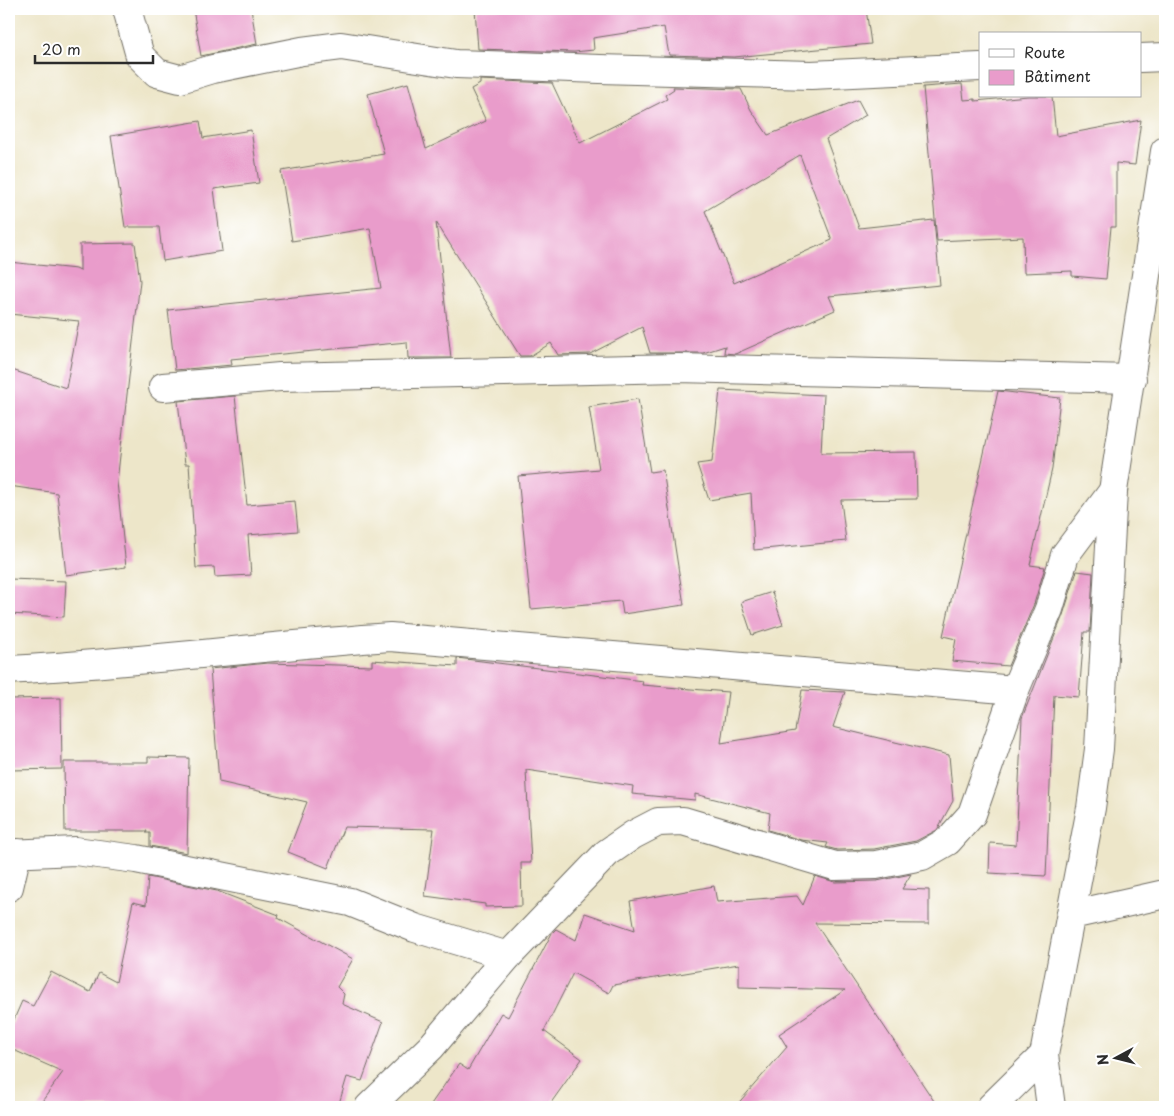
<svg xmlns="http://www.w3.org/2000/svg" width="1174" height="1116" viewBox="0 0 1174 1116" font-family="'Playpen Sans',sans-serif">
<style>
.building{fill:#e99ccb;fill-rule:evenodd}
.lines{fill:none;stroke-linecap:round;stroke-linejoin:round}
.minor-casing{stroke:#6f6c62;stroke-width:30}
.minor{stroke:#fff;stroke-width:28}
</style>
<rect width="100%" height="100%" fill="#fff"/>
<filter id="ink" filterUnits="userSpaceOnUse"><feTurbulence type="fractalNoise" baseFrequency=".02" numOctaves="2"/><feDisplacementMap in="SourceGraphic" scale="10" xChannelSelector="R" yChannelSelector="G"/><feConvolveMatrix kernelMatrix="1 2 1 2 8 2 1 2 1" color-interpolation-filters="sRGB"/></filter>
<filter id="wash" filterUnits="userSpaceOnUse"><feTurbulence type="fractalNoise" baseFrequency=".0096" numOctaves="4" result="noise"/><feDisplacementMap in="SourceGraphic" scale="20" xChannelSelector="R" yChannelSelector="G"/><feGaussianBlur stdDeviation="1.12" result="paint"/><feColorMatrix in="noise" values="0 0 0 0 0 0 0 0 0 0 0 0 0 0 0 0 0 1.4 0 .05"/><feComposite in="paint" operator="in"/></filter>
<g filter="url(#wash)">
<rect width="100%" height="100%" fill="#ede6c9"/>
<g id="blocks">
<g class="building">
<polygon points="193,9 251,9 257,44 201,56"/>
<polygon points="475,9 866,9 871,44 734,57 669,55 664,27 593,38 594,50 574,52 478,49"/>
<path d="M 480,80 L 552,83 L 580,143 L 667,99 L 665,95 L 674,89 L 673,87 L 741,89 L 751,110 L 768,135 L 858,100 L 866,115 L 826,139 L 859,228 L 934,220 L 940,285 L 829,296 L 835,310 L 735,354 L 724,353 L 725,346 L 703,353 L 650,353 L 642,327 L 590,354 L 558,355 L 551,343 L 530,356 L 520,356 L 436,222 L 451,358 L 408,358 L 407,342 L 231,359 L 232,365 L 175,370 L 168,310 L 381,288 L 370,228 L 292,241 L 281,171 L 384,154 L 368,94 L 408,83 L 426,149 L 486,121 L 471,89 L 480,84 ZM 800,155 L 832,240 L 734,283 L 705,211 Z"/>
<polygon points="962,84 964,100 975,99 975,101 1028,96 1052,96 1056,136 1141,120 1135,165 1116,163 1116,227 1111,227 1106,279 1072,276 1072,271 1024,273 1023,237 937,241 923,87"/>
<polygon points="200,121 203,138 251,130 259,183 214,189 222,251 163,261 159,227 125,227 111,136"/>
<polygon points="135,243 140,281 117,482 126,567 66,575 57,493 9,486 9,369 66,388 79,321 9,314 9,262 76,269 80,271 80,244"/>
<polygon points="720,390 824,395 821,453 916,452 917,499 841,500 846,541 754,550 751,493 709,500 697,464 712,462"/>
<polygon points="998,391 1060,398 1052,469 1030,565 1045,567 1034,604 1008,666 952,661 956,639 943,636"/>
<polygon points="235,396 247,505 295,501 298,531 248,535 251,575 215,577 214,567 196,568 189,464 185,464 178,401"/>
<polygon points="638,399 650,472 663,470 684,605 623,614 621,601 531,609 518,476 599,469 589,407"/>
<polygon points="1077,571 1093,573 1090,632 1084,632 1079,697 1054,695 1046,876 989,873 990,843 1016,845 1022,718 1063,615"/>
<polygon points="9,579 66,581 64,617 9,614"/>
<polygon points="772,592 783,625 752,635 741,602"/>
<polygon points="457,658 643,681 642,685 728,692 721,743 795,731 802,690 845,692 833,727 949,755 953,801 937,830 916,841 874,849 837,850 826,847 828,843 801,840 768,830 770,813 695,794 695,800 632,794 633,786 526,770 531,863 521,863 522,906 485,907 485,904 425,896 434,829 344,827 328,868 288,852 307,802 219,782 210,669 267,663 372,666 372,660 457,666"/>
<polygon points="61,698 62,769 9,770 9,699"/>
<polygon points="148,757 189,758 187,853 150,846 150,833 146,833 147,831 65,831 64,762 148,762"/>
<polygon points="911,874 902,889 929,890 929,924 815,923 938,1107 735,1107 787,1047 779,1034 845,990 739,987 739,964 613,985 609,993 573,973 544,1031 582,1059 548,1107 429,1107 459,1064 468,1070 501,1013 508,1017 552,933 556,929 576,940 585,913 635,930 630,901 714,886 717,902 797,896 803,905 815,876 835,882 877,881"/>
<polygon points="148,877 217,891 279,915 278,918 353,959 337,987 344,994 342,1004 383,1022 362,1081 347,1077 338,1107 38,1107 63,1072 9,1048 9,1031 22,1001 33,1006 51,972 90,992 99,973 116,982 133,902 146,905"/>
</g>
</g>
</g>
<g filter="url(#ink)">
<use href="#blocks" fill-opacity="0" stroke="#6f6c62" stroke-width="1"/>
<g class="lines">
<g class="minor-casing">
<g id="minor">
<polyline points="127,9 140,56 157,73 180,79 213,69 302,51 341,46 456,64 600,69 811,75 980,67"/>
<polyline points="1140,58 1165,57"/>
<polyline points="163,387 280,377 678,368 1132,379"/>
<path d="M 9,670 C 136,663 263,646 390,637 L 1015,690"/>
<polyline points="9,854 75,851 136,859 350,902 415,928 508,956"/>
<polyline points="9,887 17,853"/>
<polyline points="1071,915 1165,894"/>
<polyline points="369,1107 431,1047 508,956 607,853 633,835 658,822 683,821 835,866 876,865 922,856 948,841 972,814 1015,690 1049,609 1065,555 1113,491"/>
<polyline points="991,1107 1044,1055"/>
<polyline points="1051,1107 1044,1055 1091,808 1099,749 1113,491 1165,151"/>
</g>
</g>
<use href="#minor" class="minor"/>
</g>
</g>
<rect width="1174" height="1116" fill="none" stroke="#fff" stroke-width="30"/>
<rect x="979" y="32" width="162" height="65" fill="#ffffff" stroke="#aaaaaa"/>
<rect x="989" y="49" width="25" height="8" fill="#ffffff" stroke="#aaaaaa"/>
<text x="1024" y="58" font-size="15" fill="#2b2b2b">Route</text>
<rect x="989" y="70" width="25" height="15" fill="#e99ccb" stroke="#aaaaaa"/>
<text x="1024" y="82" font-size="15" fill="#2b2b2b">Bâtiment</text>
<g transform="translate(1116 1058) rotate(263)" stroke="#ffffff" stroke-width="4" paint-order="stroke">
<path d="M0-4L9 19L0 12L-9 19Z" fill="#2b2b2b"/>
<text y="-8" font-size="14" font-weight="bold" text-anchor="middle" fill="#2b2b2b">N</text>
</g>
<path d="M35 55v8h118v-8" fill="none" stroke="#2b2b2b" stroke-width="2.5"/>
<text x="42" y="55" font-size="15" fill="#2b2b2b" stroke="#ffffff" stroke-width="4" paint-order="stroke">20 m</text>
</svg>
